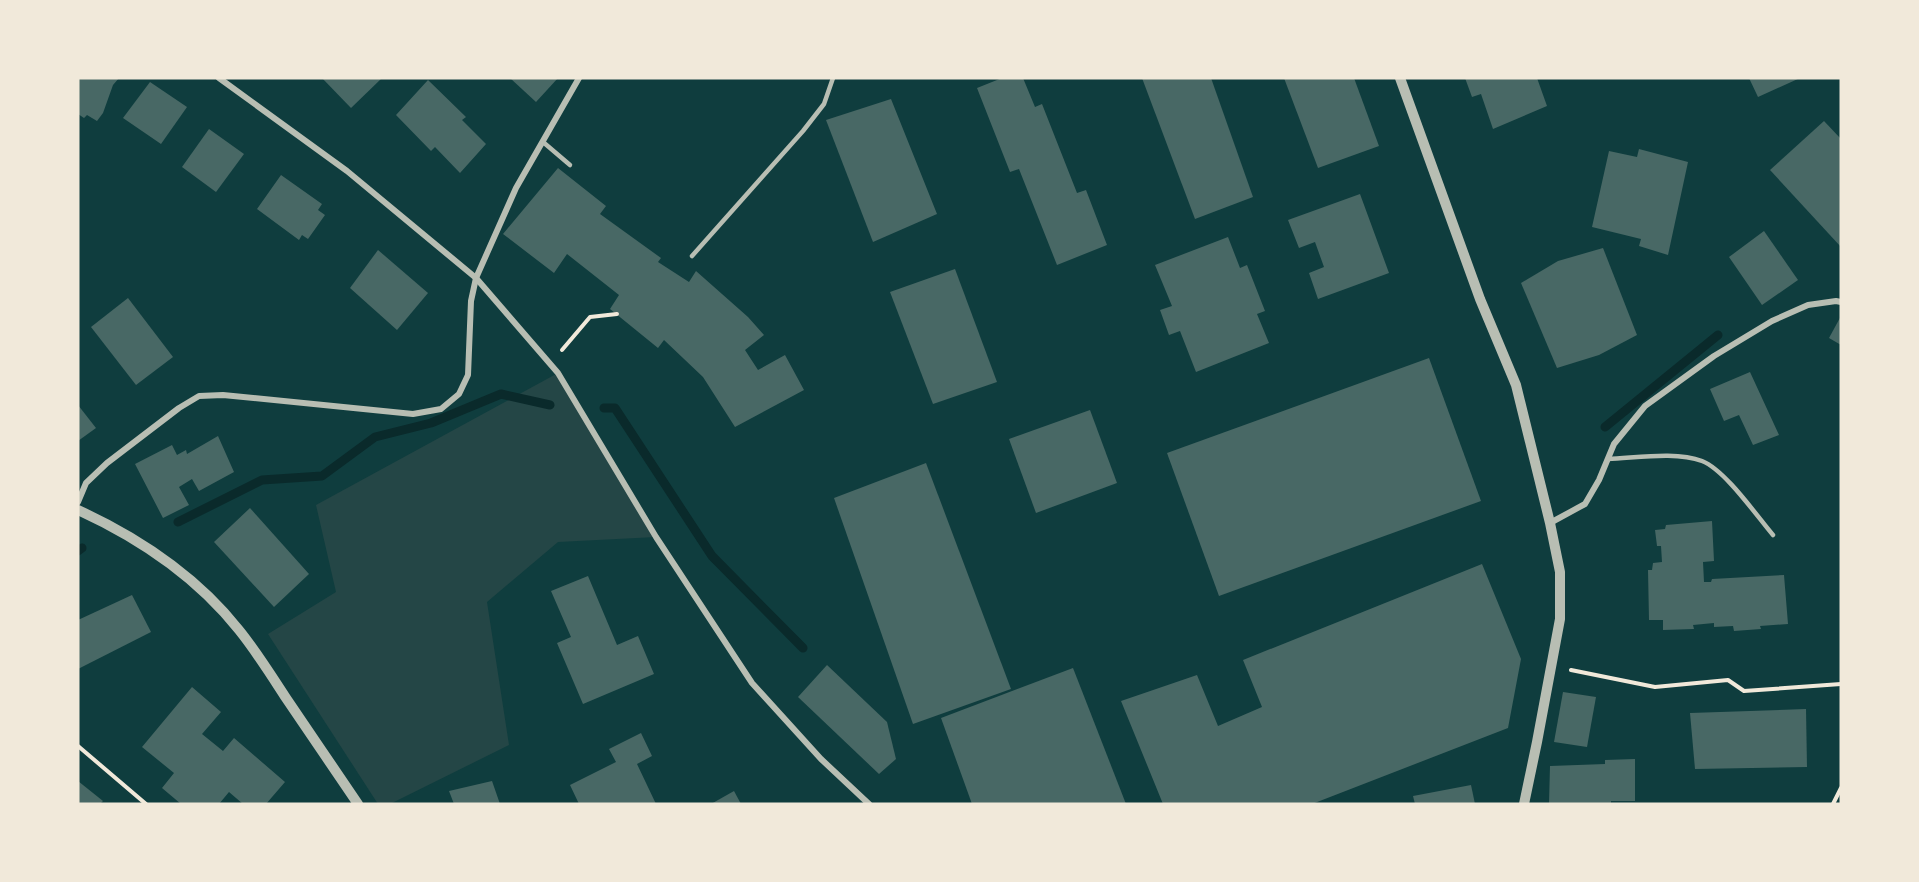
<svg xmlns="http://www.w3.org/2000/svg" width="1919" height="882" viewBox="0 0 1919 882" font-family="Literata,serif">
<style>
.green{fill:#244646}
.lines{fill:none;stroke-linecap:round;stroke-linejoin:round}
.stream{stroke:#0a2a2b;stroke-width:9}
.building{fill:#486865}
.path{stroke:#f1e9da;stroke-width:4}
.service{stroke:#b8beb3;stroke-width:4.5}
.minor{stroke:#b8beb3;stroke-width:6}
.tertiary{stroke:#b8beb3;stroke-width:10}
</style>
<rect width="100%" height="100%" fill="#0f3d3e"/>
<polygon class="green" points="558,373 656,537 558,542 487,602 509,745 390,804 378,804 268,634 336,592 316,505"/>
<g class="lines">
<g class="stream">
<polyline points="604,408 615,408 712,556 803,648"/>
<polyline points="1605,427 1718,335"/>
<polyline points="178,522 262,480 322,476 375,437 431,423 501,394 550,405"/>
<polyline points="78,551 82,548"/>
</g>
</g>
<g class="building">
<polygon points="78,78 119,78 113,85 103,113 97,121 87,115 84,118 78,114"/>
<polygon points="322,78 382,78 351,108"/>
<polygon points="510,78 558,78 536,102"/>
<polygon points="1002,78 1023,78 1035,107 1042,104 1077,193 1086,190 1107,245 1057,265 1019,169 1010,172 977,88"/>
<polygon points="1142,78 1211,78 1253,197 1195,219"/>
<polygon points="1284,78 1354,78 1379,146 1318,168"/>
<polygon points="1465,78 1537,78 1547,106 1493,129 1481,94 1472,97"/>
<polygon points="1749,78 1800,78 1758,97"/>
<polygon points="428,80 466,117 462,120 486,144 460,173 435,147 431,151 396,115"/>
<polygon points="150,82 187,107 161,144 123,118"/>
<polygon points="891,99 937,214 873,242 826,120"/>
<polygon points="1824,121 1841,139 1841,247 1770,170"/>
<polygon points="209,129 244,154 216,192 182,167"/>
<polygon points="1639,149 1688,162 1668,255 1639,246 1641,239 1592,227 1609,151 1637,157"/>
<polygon points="558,168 606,206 600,214 661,258 658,262 689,282 696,271 748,317 764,335 745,350 758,370 785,355 804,390 735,427 703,377 664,340 658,348 610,309 619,295 567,254 554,273 503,234"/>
<polygon points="281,175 322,204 318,210 325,215 308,239 302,235 299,240 257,209"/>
<polygon points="1360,194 1389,273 1318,299 1309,273 1324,267 1315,242 1299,248 1288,220"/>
<polygon points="1764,231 1798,280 1762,305 1729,257"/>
<polygon points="1228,237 1240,268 1247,265 1265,311 1257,314 1269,343 1196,372 1180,331 1169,335 1160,310 1172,306 1155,265"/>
<polygon points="1603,248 1637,335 1599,355 1557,368 1521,283 1558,261"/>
<polygon points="378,250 428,293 397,330 350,288"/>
<polygon points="955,269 997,382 933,404 890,292"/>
<polygon points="128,298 173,357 136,385 91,327"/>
<polygon points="1841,316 1841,345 1829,338"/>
<polygon points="1429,358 1481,501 1219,596 1167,453"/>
<polygon points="1750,372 1779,435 1753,445 1739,415 1724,421 1710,389"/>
<polygon points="78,405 96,428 78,441"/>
<polygon points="1090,410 1117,483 1036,513 1009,439"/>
<polygon points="218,436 234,472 199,491 192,479 179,487 189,505 163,518 135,464 172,445 177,455 186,450 187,454"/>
<polygon points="926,463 1011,689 913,724 834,498"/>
<polygon points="250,508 309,574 274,607 214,542"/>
<polygon points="1712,521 1714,561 1703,562 1704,582 1711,582 1712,579 1784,575 1788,624 1760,626 1761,629 1734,631 1733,626 1714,627 1714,623 1693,625 1694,629 1663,630 1663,620 1649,620 1648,570 1652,570 1653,563 1662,562 1661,546 1657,546 1655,530 1665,529 1666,525"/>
<polygon points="1482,564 1521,659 1508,728 1312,804 1163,804 1121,701 1197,675 1218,726 1262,707 1243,660"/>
<polygon points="588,576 617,645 638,636 654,674 583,704 557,643 571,637 551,591"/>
<polygon points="132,595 151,632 78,669 78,620"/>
<polygon points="827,665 887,722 896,759 879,774 798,697"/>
<polygon points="1073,668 1126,804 972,804 941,718"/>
<polygon points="192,687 221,712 202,734 223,751 234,738 285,782 266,804 243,804 229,792 219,804 181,804 162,788 174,773 142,747"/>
<polygon points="1563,692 1596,697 1587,747 1554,742"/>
<polygon points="1806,709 1807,767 1695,769 1690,713"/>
<polygon points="641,733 652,756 637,764 656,804 579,804 570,785 616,762 609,749"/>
<polygon points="1635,759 1635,801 1611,801 1611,804 1549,804 1550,766 1605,764 1605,760"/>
<polygon points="78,781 103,801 100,804 78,804"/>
<polygon points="492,781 500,804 454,804 449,791"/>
<polygon points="1471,785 1475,804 1415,804 1413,796"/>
<polygon points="734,791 741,804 711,804"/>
</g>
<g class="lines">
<g class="path">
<polyline points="562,350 590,317 617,314"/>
<polyline points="1571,670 1655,687 1728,680 1744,691 1841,684"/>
<polyline points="78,746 146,804"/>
<polyline points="1833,804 1841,788"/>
</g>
<g class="service">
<polyline points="543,142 570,165"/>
<polyline points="692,256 803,131 824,104 833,78"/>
<path d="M 1608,459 C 1636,458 1676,451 1702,461 C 1725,470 1756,515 1773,535"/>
</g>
<g class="minor">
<polyline points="219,78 347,171 476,278 558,373 656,537 752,683 821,759 869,804"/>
<polyline points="78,502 86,483 107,463 179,408 199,396 223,395 413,414 441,409 459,394 468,375 471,301 476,278 516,188 579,78"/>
<polyline points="1550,523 1585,504 1599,480 1614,444 1645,406 1714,356 1772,321 1808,305 1836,301 1841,302"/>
</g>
<g class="tertiary">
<polyline points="1400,78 1480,299 1516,385 1550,523 1560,572 1560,619 1537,742 1524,804"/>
<path d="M 78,510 C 139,538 197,577 239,630 C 256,651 271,675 286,698 C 310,733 334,769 358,804"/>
</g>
</g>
<rect width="1919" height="882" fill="none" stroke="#f1e9da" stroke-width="159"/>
</svg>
